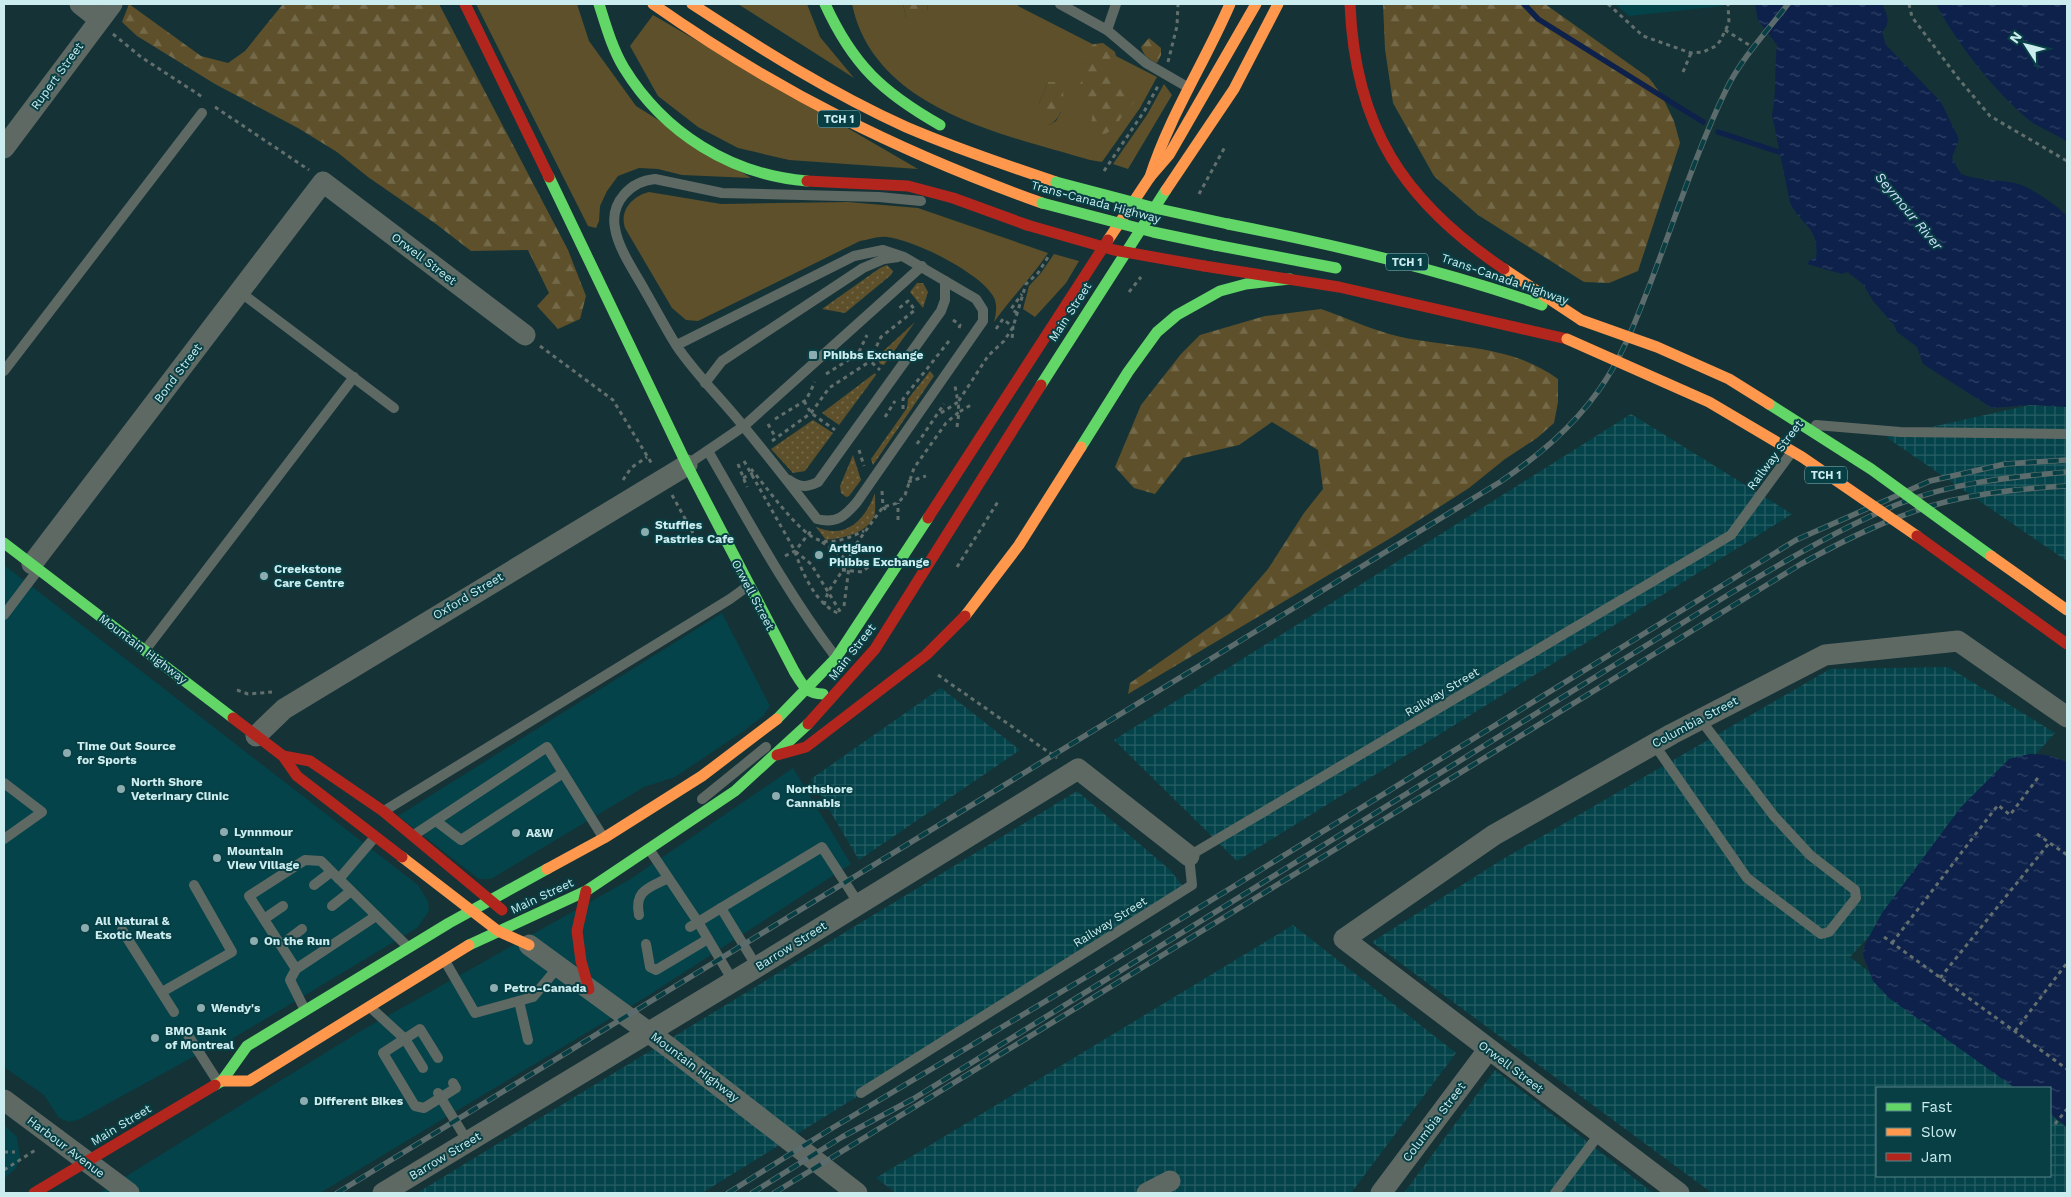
<svg xmlns="http://www.w3.org/2000/svg" width="2071" height="1197" viewBox="0 0 2071 1197" font-family="'Work Sans',sans-serif">
<style>
.built{fill:#034349}
.industrial{fill:url(#industrial-grid)}
.grass{fill:#5e502b;fill-rule:evenodd}
.forest{fill:url(#forest-firs)}
.garden{fill:url(#garden-dots)}
.water{fill:url(#water-ripples)}
.lines{fill:none;stroke-linecap:round;stroke-linejoin:round}
.stream{stroke:#0e214b;stroke-width:5.5}
.path{stroke:#636f6d;stroke-width:3;stroke-dasharray:4 4;stroke-linecap:butt}
.lane{stroke:#5f6964;stroke-width:10}
.street{stroke:#5f6964;stroke-width:21}
.fast{stroke:#63d668;stroke-width:11}
.slow{stroke:#ff974d;stroke-width:11}
.jam{stroke:#b3261e;stroke-width:11}
.rail-casing{stroke:#5c6c6c;stroke-width:5.5}
.rail{stroke:#073f44;stroke-width:4;stroke-dasharray:11;stroke-linecap:butt}
.fast-bridge{stroke:#63d668;stroke-width:11}
.slow-bridge{stroke:#ff974d;stroke-width:11}
.jam-bridge{stroke:#b3261e;stroke-width:11}
.poi-dot{fill:#8cacaf;stroke:#073f44;stroke-width:2}
.labels{text-anchor:middle;stroke-width:4;stroke-linejoin:round;paint-order:stroke}
.shield{fill:#073f44;stroke:#91b9bc;stroke-width:1}
.shield-label{font-size:11px;font-weight:bold;fill:#ccedf0}
.street-label{font-size:12px;fill:#ccedf0;stroke:#073f44}
.poi-label{font-size:12px;font-weight:bold;fill:#ccedf0;stroke:#073f44;text-anchor:start}
.water-label{font-size:14px;font-style:italic;fill:#cfdefe;stroke:#073f44}
</style>
<defs>
<pattern id="industrial-grid" width="8" height="8" patternUnits="userSpaceOnUse" patternTransform="scale(1.25)"><rect width="8" height="8" fill="#034349"/><path d="M0 4h8M4 0v8" fill="none" stroke="#275e64"/></pattern>
<pattern id="forest-firs" width="22" height="20" patternUnits="userSpaceOnUse" patternTransform="scale(1.25)"><rect width="22" height="20" fill="#5e502b"/><path d="M5 1l3.5 6h-7zM16 11l3.5 6h-7z" fill="#746a4a"/></pattern>
<pattern id="garden-dots" width="8" height="8" patternUnits="userSpaceOnUse" patternTransform="scale(1.25)"><rect width="8" height="8" fill="#5e502b"/><path d="M2 2h.1M6 6h.1" fill="none" stroke="#746a4a" stroke-width="1.8" stroke-linecap="round"/></pattern>
<pattern id="water-ripples" width="26" height="14" patternUnits="userSpaceOnUse" patternTransform="scale(1.25)"><rect width="26" height="14" fill="#0e214b"/><path d="M2 4q2-2 4 0t4 0M15 11q2-2 4 0t4 0" fill="none" stroke="#304265"/></pattern>
</defs>
<rect width="100%" height="100%" fill="#153336"/>
<g class="built">
<polygon points="1615,4 1723,4 1723,6 1629,16"/>
<polygon points="4,565 418,885 428,901 429,911 417,928 227,1042 193,1057 80,1119 69,1122 59,1118 44,1095 4,1067"/>
<polygon points="722,613 770,706 763,716 745,730 675,777 644,787 491,879 479,879 398,816"/>
<polygon points="793,768 851,864 646,997 320,1193 99,1193 359,1032 629,880"/>
<polygon points="4,1125 17,1137 20,1157 16,1168 4,1179"/>
</g>
<g class="industrial">
<polygon points="2030,405 2067,407 2067,561 1886,437"/>
<polygon points="1631,414 1792,514 1237,861 1114,740"/>
<polygon points="1948,667 2055,733 1850,957 2017,1088 1877,1088 1877,1176 2050,1176 2050,1114 2067,1128 2067,1193 1712,1193 1372,942 1503,859 1830,669"/>
<polygon points="941,688 1020,750 859,860 811,779"/>
<polygon points="1077,791 1169,869 1187,891 702,1193 417,1193"/>
<polygon points="1293,925 1456,1053 1351,1193 896,1193 876,1178"/>
<polygon points="1495,1070 1653,1193 1404,1193"/>
</g>
<g class="grass">
<polygon points="476,4 577,4 589,41 636,106 751,178 682,175 658,169 639,168 618,176 607,191 600,206 599,221 596,228 588,226"/>
<polygon points="738,4 807,4 820,37 854,78"/>
<path d="M 852,4 L 903,4 L 906,18 L 928,11 L 927,4 L 1018,4 L 1018,6 L 1157,77 L 1140,108 L 1102,162 L 1090,160 C 1002,134 874,109 852,4 ZM 1048,82 L 1061,112 L 1056,121 L 1049,125 L 1039,103 Z"/>
<polygon points="653,15 918,169 789,160 738,148 698,127 658,96 630,46"/>
<polygon points="1164,84 1172,95 1128,169 1113,164 1147,115"/>
<path d="M 649,192 L 721,204 L 848,202 L 918,208 L 1048,253 C 1032,277 1011,298 994,322 C 996,314 998,304 993,296 C 979,272 914,240 887,237 C 878,236 868,240 860,241 L 698,321 L 686,320 L 672,308 L 625,228 C 619,210 633,196 649,192 Z"/>
<polygon points="1054,254 1079,261 1066,283 1035,317 1023,309 1029,286 1041,273"/>
</g>
<g class="forest">
<polygon points="129,4 201,56 228,63 245,51 283,4 439,4 568,250 586,296 580,319 558,329 537,306 549,293 528,250 471,251 436,224 368,177 337,152 298,128 215,84 137,36 122,22"/>
<polygon points="903,4 927,4 928,11 921,22 912,25 906,18"/>
<polygon points="1383,4 1545,4 1649,78 1661,94 1674,121 1680,143 1638,271 1609,283 1584,282 1478,215 1434,176 1393,103 1385,49"/>
<path d="M 1149,38 L 1161,48 L 1161,55 L 1157,63 C 1148,59 1144,56 1141,47 Z"/>
<path d="M 1103,43 L 1115,52 L 1117,60 L 1113,66 C 1121,86 1127,82 1138,97 C 1130,108 1120,115 1116,128 L 1103,135 L 1091,125 L 1093,112 L 1079,86 L 1088,69 L 1081,54 L 1094,44 Z"/>
<path d="M 1048,82 L 1057,82 L 1063,88 C 1064,103 1063,117 1049,125 L 1041,119 L 1039,103 Z"/>
<path d="M 1321,309 C 1347,318 1374,331 1401,337 C 1458,349 1509,344 1558,379 L 1558,402 L 1554,423 L 1537,438 L 1505,459 L 1469,488 L 1394,536 L 1128,694 L 1130,683 L 1230,613 L 1268,569 L 1304,513 L 1323,489 L 1318,450 L 1272,422 L 1239,445 L 1183,458 L 1155,494 L 1134,488 L 1115,467 L 1141,405 L 1181,354 L 1200,335 L 1265,316 Z"/>
</g>
<g class="garden">
<polygon points="887,265 893,271 891,275 845,313 822,309 880,268"/>
<polygon points="917,283 923,283 928,292 923,308 910,292"/>
<polygon points="915,322 884,365 880,364 877,357"/>
<polygon points="930,371 934,376 873,465 871,459 907,408 908,399"/>
<polygon points="875,373 876,375 839,425 822,413"/>
<polygon points="813,420 833,433 805,471 793,473 771,449"/>
<polygon points="853,455 861,480 849,496 846,497 841,493 840,486"/>
<path d="M 875,493 C 875,500 876,511 874,517 C 865,534 843,538 826,540 L 816,527 C 846,540 865,520 875,493 Z"/>
</g>
<g class="water">
<path d="M 1755,4 L 1882,4 C 1887,15 1892,22 1882,32 L 1886,45 L 1941,102 L 1959,139 L 1952,158 L 1961,174 C 1979,181 1996,179 2015,183 C 2029,186 2057,205 2067,216 L 2067,407 L 2030,405 L 1992,408 L 1923,364 L 1917,347 L 1897,332 L 1894,325 L 1873,301 L 1863,284 L 1847,272 L 1842,274 L 1807,264 L 1810,260 L 1816,258 C 1820,228 1801,225 1790,203 L 1772,115 C 1777,92 1774,68 1777,45 L 1758,20 Z"/>
<path d="M 1936,4 L 2067,4 L 2067,142 C 2054,132 2037,128 2024,116 C 1990,85 1958,45 1936,4 Z"/>
<path d="M 2029,754 C 2043,754 2055,755 2067,763 L 2067,1127 L 2050,1113 L 2050,1088 L 2015,1088 L 1889,998 L 1873,981 L 1863,955 L 1865,944 L 1882,913 L 1961,807 L 2009,759 Z"/>
</g>
<g class="lines">
<g class="stream">
<polyline points="1524,4 1538,19 1703,122"/>
<polyline points="1718,132 1779,152"/>
</g>
<g class="path">
<polyline points="1608,4 1643,36 1691,53 1703,52 1716,46 1720,41 1729,23 1728,4"/>
<polyline points="1909,4 1912,17 1958,78 1990,116 2067,161"/>
<polyline points="1725,30 1754,48"/>
<polyline points="113,34 141,57 204,98"/>
<polyline points="1168,62 1177,26 1178,4"/>
<polyline points="1683,72 1691,53"/>
<polyline points="215,107 309,170"/>
<polyline points="1104,171 1145,110 1158,86"/>
<polyline points="1199,194 1226,145"/>
<polyline points="1129,292 1141,277"/>
<polyline points="1017,313 1011,309 1022,294"/>
<polyline points="953,320 960,325 959,328"/>
<polyline points="996,329 1003,319 1013,327 1012,341"/>
<polyline points="540,346 613,400 652,464"/>
<polyline points="860,352 880,370"/>
<polyline points="826,374 858,354 867,335"/>
<polyline points="804,401 811,413 835,430"/>
<polyline points="903,409 903,399 949,341"/>
<polyline points="941,413 958,402 955,386"/>
<polyline points="885,417 895,401"/>
<polyline points="775,419 806,400 815,382"/>
<polyline points="768,424 776,438"/>
<polyline points="957,427 959,412 971,405"/>
<polyline points="772,441 811,413 829,388 869,362 881,337 915,310 908,301 898,309"/>
<polyline points="917,444 944,404"/>
<polyline points="859,450 864,466"/>
<polyline points="744,461 795,551 811,564 841,613"/>
<polyline points="738,464 747,487"/>
<path d="M 751,469 C 765,485 800,535 819,540 C 833,545 851,537 864,531"/>
<polyline points="743,478 753,473"/>
<polyline points="623,480 631,468 647,457"/>
<polyline points="908,482 926,476"/>
<polyline points="882,491 883,507 888,512"/>
<polyline points="672,495 693,533"/>
<polyline points="898,520 898,503"/>
<polyline points="822,542 849,561 828,592 824,605"/>
<path d="M 795,552 C 803,574 816,605 840,614"/>
<polyline points="785,556 795,551 811,531"/>
<polyline points="957,567 999,500"/>
<polyline points="842,570 862,572 868,567"/>
<polyline points="844,606 851,551 883,507 898,503 905,495 914,468 946,423 959,412 958,402 988,356 1004,341 1013,327 1026,284 1038,273 1050,254"/>
<polyline points="938,675 1057,758"/>
<polyline points="237,690 248,694 272,692"/>
<polyline points="2037,834 2067,855"/>
<polyline points="1884,937 2067,1069"/>
<polyline points="1892,943 1998,805 2010,815 2040,775"/>
<polyline points="1940,978 2050,842"/>
<polyline points="2015,1031 2067,963"/>
<polyline points="2055,1124 2067,1109"/>
<polyline points="4,1152 15,1152"/>
<polyline points="4,1170 37,1149"/>
</g>
<g class="lane">
<polyline points="1060,4 1107,30 1146,63 1189,88"/>
<polyline points="1107,30 1116,4"/>
<polyline points="240,292 394,408"/>
<path d="M 677,345 L 854,256 L 883,250 L 904,257 L 976,299 L 983,310 L 983,321 L 857,502 C 845,516 837,524 817,519 C 793,488 769,457 744,427 C 722,399 696,375 676,345 C 665,327 655,308 644,289 C 634,271 618,248 615,228 C 610,202 631,181 655,179 L 722,193 L 879,197 L 921,201"/>
<polyline points="4,371 202,113"/>
<polyline points="705,383 722,361 863,268 884,259 898,257"/>
<polyline points="1816,425 1900,432 2067,434"/>
<path d="M 708,451 C 748,520 787,593 835,656"/>
<polyline points="688,464 744,426 922,266"/>
<path d="M 789,480 C 799,487 806,488 818,482 L 941,311 L 945,300 L 945,281"/>
<polyline points="4,615 38,570"/>
<polyline points="146,649 354,377"/>
<polyline points="1654,744 1747,878 1821,934 1829,932 1856,898 1855,890 1810,855 1774,816 1700,719"/>
<polyline points="4,783 42,812 4,839"/>
<polyline points="702,799 766,747"/>
<polyline points="384,811 730,599 748,586"/>
<polyline points="436,821 461,840 563,773"/>
<polyline points="414,835 547,747 603,837"/>
<polyline points="375,837 339,879 407,946"/>
<polyline points="649,849 698,922 733,981"/>
<polyline points="339,879 321,861 305,860 249,896 296,969 376,916"/>
<polyline points="314,885 331,872"/>
<polyline points="332,906 351,891"/>
<path d="M 639,915 C 634,890 649,888 668,878"/>
<polyline points="264,919 283,906"/>
<polyline points="690,927 721,908"/>
<polyline points="122,930 174,1012"/>
<polyline points="646,944 650,967 656,970 708,939"/>
<polyline points="281,945 302,929"/>
<polyline points="445,961 475,1013 533,997 559,966"/>
<polyline points="757,967 721,908 822,847 859,904"/>
<polyline points="296,969 290,980 305,1010"/>
<polyline points="162,992 232,952 194,885"/>
<polyline points="519,1001 528,1040"/>
<polyline points="370,1007 405,1039 423,1068"/>
<polyline points="186,1032 218,1082"/>
<polyline points="438,1058 420,1029 383,1053 415,1106 424,1108 456,1088 453,1083"/>
<polyline points="438,1093 468,1142"/>
<polyline points="861,1093 1192,885 1189,856 1731,535 1791,453"/>
<polyline points="1555,1193 1600,1133"/>
</g>
<g class="street">
<polyline points="80,4 99,19"/>
<polyline points="4,148 112,4"/>
<polyline points="32,564 323,182 525,335"/>
<polyline points="256,736 284,709 687,465"/>
<polyline points="529,945 670,1048 857,1193"/>
<polyline points="4,1100 129,1193"/>
<polyline points="383,1193 757,967 1078,769 1189,856"/>
<polyline points="1147,1193 1170,1181"/>
<polyline points="1381,1193 1488,1050"/>
<polyline points="1679,1193 1344,939 1494,835 1672,734 1825,655 1958,641 2067,717"/>
</g>
<g class="fast">
<path d="M 599,4 C 606,26 612,48 624,68 C 664,133 731,175 807,181"/>
<path d="M 825,4 C 853,65 882,92 940,125"/>
<polyline points="549,177 687,465"/>
<path d="M 1228,224 C 1335,245 1439,269 1542,305"/>
<polyline points="1215,245 1336,268"/>
<polyline points="1041,385 1166,190"/>
<polyline points="1081,447 1128,372 1157,332 1177,315 1220,291 1246,284 1290,279"/>
<path d="M 687,465 L 794,671 C 802,684 806,694 823,694"/>
<polyline points="4,543 233,718"/>
<polyline points="777,719 836,658 928,518"/>
<polyline points="469,945 586,891 735,791 808,724"/>
<polyline points="215,1085 222,1081 247,1046 449,923 547,869"/>
</g>
<g class="slow">
<path d="M 653,4 C 777,91 899,152 1042,203"/>
<path d="M 692,4 C 761,49 831,93 906,127 C 955,148 1005,165 1056,182"/>
<path d="M 1150,177 C 1169,117 1205,62 1230,4"/>
<polyline points="1166,190 1234,89 1278,4"/>
<polyline points="1108,240 1150,177 1169,155 1256,4"/>
<polyline points="1504,269 1581,320"/>
<polyline points="965,616 1019,545 1081,447"/>
<polyline points="402,857 498,931 529,945"/>
<polyline points="547,869 604,838 702,776 777,719"/>
<polyline points="222,1081 249,1081 469,945"/>
</g>
<g class="jam">
<polyline points="465,4 549,177"/>
<path d="M 1350,4 C 1355,127 1403,201 1504,269"/>
<polyline points="807,181 908,186 953,198 1027,225"/>
<polyline points="1204,266 1339,287 1567,339"/>
<polyline points="928,518 1108,240"/>
<polyline points="233,718 283,756 297,776 402,857"/>
<polyline points="808,724 875,649 1041,385"/>
<polyline points="777,755 806,747 926,655 965,616"/>
<polyline points="283,756 310,761 383,811 502,910"/>
<polyline points="586,891 577,931 581,961 589,989"/>
<polyline points="34,1193 215,1085"/>
</g>
<g class="rail-casing">
<g id="rail">
<path d="M 337,1193 L 1500,482 C 1538,456 1572,428 1599,390 C 1622,358 1636,320 1650,284 C 1675,219 1696,152 1726,90 C 1741,59 1767,31 1788,4"/>
<polyline points="728,1193 829,1130 1093,973 1796,540 1930,481 2005,464 2067,460"/>
<path d="M 752,1193 L 842,1137 L 913,1099 L 1731,593 C 1784,562 1838,529 1896,505 C 1950,483 2009,477 2067,472"/>
<path d="M 774,1193 L 1801,564 C 1848,538 1897,514 1949,501 C 1987,492 2028,488 2067,486"/>
</g>
</g>
<use href="#rail" class="rail"/>
<g class="fast-bridge">
<polyline points="1056,182 1159,209 1228,224"/>
<polyline points="1042,203 1153,232 1215,245"/>
<polyline points="1769,404 1871,469 1991,556"/>
</g>
<g class="slow-bridge">
<polyline points="1581,320 1657,347 1729,379 1769,404"/>
<polyline points="1567,339 1709,402 1802,457 1917,536"/>
<polyline points="1991,556 2067,610"/>
</g>
<g class="jam-bridge">
<polyline points="1027,225 1114,250 1204,266"/>
<polyline points="1917,536 2067,644"/>
</g>
</g>
<g class="poi-dot">
<rect x="808" y="350" width="10" height="10" rx="2.5"/>
<circle cx="645" cy="532" r="5"/>
<circle cx="819" cy="555" r="5"/>
<circle cx="264" cy="576" r="5"/>
<circle cx="67" cy="753" r="5"/>
<circle cx="121" cy="789" r="5"/>
<circle cx="776" cy="796" r="5"/>
<circle cx="224" cy="832" r="5"/>
<circle cx="516" cy="833" r="5"/>
<circle cx="217" cy="858" r="5"/>
<circle cx="85" cy="928" r="5"/>
<circle cx="254" cy="941" r="5"/>
<circle cx="494" cy="988" r="5"/>
<circle cx="201" cy="1008" r="5"/>
<circle cx="155" cy="1038" r="5"/>
<circle cx="304" cy="1101" r="5"/>
</g>
<g class="labels">
<g class="shield">
<rect x="818" y="110.5" width="42" height="17" rx="4"/>
<rect x="1386" y="253.5" width="42" height="17" rx="4"/>
<rect x="1805" y="466.5" width="42" height="17" rx="4"/>
</g>
<g class="shield-label">
<text x="839" y="123">TCH 1</text>
<text x="1407" y="266">TCH 1</text>
<text x="1826" y="479">TCH 1</text>
</g>
<g class="street-label">
<text transform="translate(57 76) rotate(-54)" y="4">Rupert Street</text>
<text transform="translate(1096 202) rotate(15)" y="4">Trans-Canada Highway</text>
<text transform="translate(424 259) rotate(37)" y="4">Orwell Street</text>
<text transform="translate(1505 279) rotate(19)" y="4">Trans-Canada Highway</text>
<text transform="translate(1070 312) rotate(-57)" y="4">Main Street</text>
<text transform="translate(178 373) rotate(-53)" y="4">Bond Street</text>
<text transform="translate(1775 455) rotate(-53)" y="4">Railway Street</text>
<text transform="translate(753 595) rotate(62)" y="4">Orwell Street</text>
<text transform="translate(468 596) rotate(-31)" y="4">Oxford Street</text>
<text transform="translate(143 649) rotate(37)" y="4">Mountain Highway</text>
<text transform="translate(852 652) rotate(-52)" y="4">Main Street</text>
<text transform="translate(1442 692) rotate(-31)" y="4">Railway Street</text>
<text transform="translate(1695 722) rotate(-28)" y="4">Columbia Street</text>
<text transform="translate(542 896) rotate(-25)" y="4">Main Street</text>
<text transform="translate(1110 922) rotate(-32)" y="4">Railway Street</text>
<text transform="translate(791 946) rotate(-32)" y="4">Barrow Street</text>
<text transform="translate(695 1067) rotate(37)" y="4">Mountain Highway</text>
<text transform="translate(1511 1067) rotate(37)" y="4">Orwell Street</text>
<text transform="translate(1434 1122) rotate(-53)" y="4">Columbia Street</text>
<text transform="translate(121 1125) rotate(-31)" y="4">Main Street</text>
<text transform="translate(66 1147) rotate(37)" y="4">Harbour Avenue</text>
<text transform="translate(445 1156) rotate(-31)" y="4">Barrow Street</text>
</g>
<g class="poi-label">
<text x="823" y="359">Phibbs Exchange</text>
<text x="655" y="529">Stuffies<tspan x="655" dy="14">Pastries Cafe</tspan></text>
<text x="829" y="552">Artigiano<tspan x="829" dy="14">Phibbs Exchange</tspan></text>
<text x="274" y="573">Creekstone<tspan x="274" dy="14">Care Centre</tspan></text>
<text x="77" y="750">Time Out Source<tspan x="77" dy="14">for Sports</tspan></text>
<text x="131" y="786">North Shore<tspan x="131" dy="14">Veterinary Clinic</tspan></text>
<text x="786" y="793">Northshore<tspan x="786" dy="14">Cannabis</tspan></text>
<text x="234" y="836">Lynnmour</text>
<text x="526" y="837">A&amp;W</text>
<text x="227" y="855">Mountain<tspan x="227" dy="14">View Village</tspan></text>
<text x="95" y="925">All Natural &amp;<tspan x="95" dy="14">Exotic Meats</tspan></text>
<text x="264" y="945">On the Run</text>
<text x="504" y="992">Petro-Canada</text>
<text x="211" y="1012">Wendy's</text>
<text x="165" y="1035">BMO Bank<tspan x="165" dy="14">of Montreal</tspan></text>
<text x="314" y="1105">Different Bikes</text>
</g>
<g class="water-label">
<text transform="translate(1909 211) rotate(50)" y="5">Seymour River</text>
</g>
</g>
<rect width="2071" height="1197" fill="none" stroke="#ccedf0" stroke-width="10"/>
<rect x="1876" y="1087" width="175" height="90" fill="#073f44" stroke="#568589"/>
<rect x="1886" y="1103" width="25" height="8" fill="#63d668" stroke="#568589"/>
<text x="1921" y="1112" font-size="15" fill="#ccedf0">Fast</text>
<rect x="1886" y="1128" width="25" height="8" fill="#ff974d" stroke="#568589"/>
<text x="1921" y="1137" font-size="15" fill="#ccedf0">Slow</text>
<rect x="1886" y="1153" width="25" height="8" fill="#b3261e" stroke="#568589"/>
<text x="1921" y="1162" font-size="15" fill="#ccedf0">Jam</text>
<g transform="translate(2026 45) rotate(306)" stroke="#073f44" stroke-width="4" paint-order="stroke">
<path d="M0-4L9 19L0 12L-9 19Z" fill="#ccedf0"/>
<text y="-8" font-size="14" font-weight="bold" text-anchor="middle" fill="#ccedf0">N</text>
</g>
</svg>
